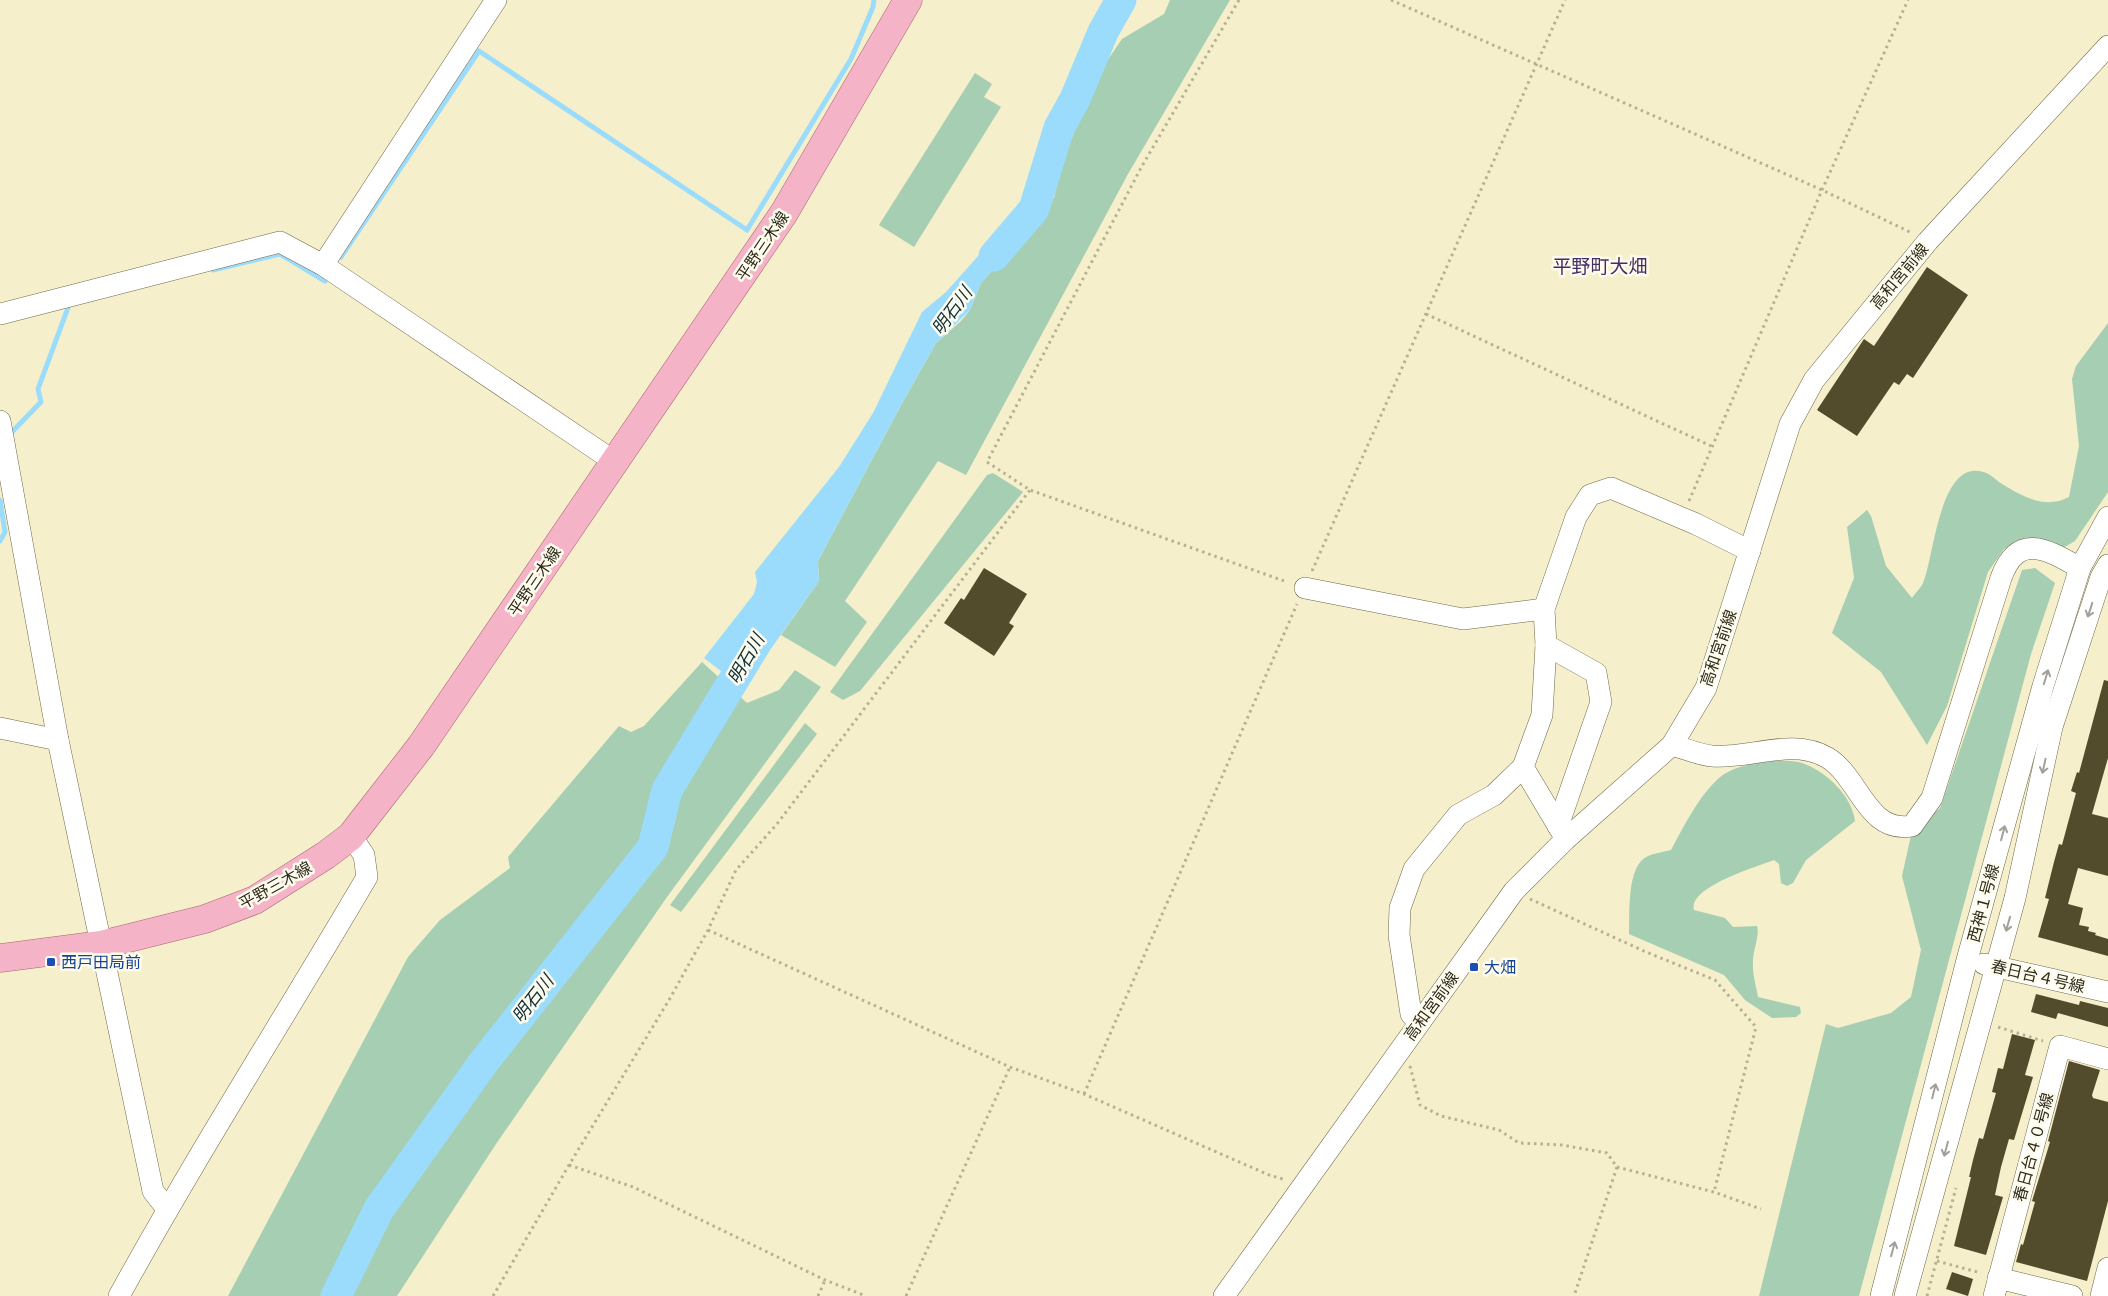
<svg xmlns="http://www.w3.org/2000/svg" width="2108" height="1296" viewBox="0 0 2108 1296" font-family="Cabin,'Noto Sans JP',sans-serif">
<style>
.green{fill:#a6ceb2}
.water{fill:#9bdcfc}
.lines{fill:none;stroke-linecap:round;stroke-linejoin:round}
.stream{stroke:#9bdcfc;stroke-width:5}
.river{stroke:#9bdcfc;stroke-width:31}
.building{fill:#524c2d}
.minor-casing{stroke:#6e6848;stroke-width:22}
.major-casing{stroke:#ab6373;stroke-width:29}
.path{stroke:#b6b194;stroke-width:3;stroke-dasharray:2.5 4;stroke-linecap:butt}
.minor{stroke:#fff;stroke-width:21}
.major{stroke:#f5b3c7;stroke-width:28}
.oneway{stroke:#a1a09a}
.transit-dot{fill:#1a4fb4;stroke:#fefced;stroke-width:2}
.labels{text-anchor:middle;stroke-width:5;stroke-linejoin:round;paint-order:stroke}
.street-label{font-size:16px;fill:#2f2c1e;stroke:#fefced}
.transit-label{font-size:16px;fill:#164399;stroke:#fefced;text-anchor:start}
.water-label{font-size:18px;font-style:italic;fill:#102e3c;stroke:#fefced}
.quarter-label{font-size:19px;fill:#452d68;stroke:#fefced}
</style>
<rect width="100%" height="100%" fill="#f5efcb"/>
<g class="green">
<polygon points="1170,0 1230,0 1128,174 966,475 938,461 845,601 867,622 835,667 781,635 819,581 818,561 900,407 936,343 961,321 970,310 981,283 1009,252 1025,226 1054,198 1064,158 1096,77 1122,39 1164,14"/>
<polygon points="975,73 992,84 984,97 1001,107 914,247 879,225"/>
<path d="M 2108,323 L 2108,492 L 2075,541 L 2063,548 L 2029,538 L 2004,549 L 1988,572 L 1947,706 L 1927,745 L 1881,672 L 1832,633 L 1854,578 L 1847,527 L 1867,510 L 1871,516 L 1886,566 L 1912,598 C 1915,593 1921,588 1923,583 C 1934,559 1939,459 1983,472 C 1989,473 1995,479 1999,482 C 2021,496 2045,510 2069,497 L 2079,446 L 2072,379 L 2076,366 Z"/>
<polygon points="993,473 1023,492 860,691 843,700 830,692 987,475"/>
<polygon points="2035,568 2055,583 2031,654 1859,1296 1759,1296 1826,1024 1838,1028 1891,1013 1911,997 1921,950 1902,876 1912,831 1940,808 2022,570"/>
<polygon points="702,662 747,703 779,690 795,670 821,687 667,897 496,1144 397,1296 228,1296 408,957 440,920 510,868 508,857 619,726 631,732 644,726"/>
<polygon points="805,723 817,734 681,912 670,905"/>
<path d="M 1767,761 C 1778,761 1792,760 1802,763 C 1826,771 1852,796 1855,821 L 1806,860 L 1793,883 L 1787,886 L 1781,883 L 1779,864 L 1774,860 C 1756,867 1688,887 1694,910 L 1725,918 L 1733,927 L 1757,926 C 1760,935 1753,950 1753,961 C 1752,973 1756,985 1758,997 L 1800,1007 L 1801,1013 L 1796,1017 L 1772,1018 L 1745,1000 L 1724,975 L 1629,934 C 1630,913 1626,866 1648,856 C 1655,853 1664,852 1671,850 C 1684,826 1699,796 1719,778 C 1732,767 1751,764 1767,761 Z"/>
</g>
<polygon class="water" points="1013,217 1025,226 1009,252 981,283 970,310 936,343 900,407 818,561 819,581 743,688 704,658 754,594 757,582 755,572 839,467 873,413 922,312 946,292"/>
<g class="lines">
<g class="stream">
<polyline points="341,257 479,51 747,230 851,59 873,7 874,0"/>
<polyline points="213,270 280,254 325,281 329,275"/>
<polyline points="8,436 41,402 38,389 69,305"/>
<polyline points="0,500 5,532 0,541"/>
</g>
<g class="river">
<polyline points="994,256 1034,209 1059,128 1075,99 1103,32 1121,0"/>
<polyline points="336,1296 379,1209 483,1063 653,847 667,790 755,645"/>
</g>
</g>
<g class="building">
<polygon points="1927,267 1968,295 1913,378 1907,374 1899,385 1894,382 1857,436 1817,410 1864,339 1874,346"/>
<polygon points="984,568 1027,594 1009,623 1014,626 994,656 944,623 961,598 964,600"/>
<polygon points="2104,680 2108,681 2108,758 2092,814 2108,818 2108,876 2078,868 2068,904 2083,908 2079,925 2089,927 2088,931 2096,933 2095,935 2108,939 2108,956 2038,937 2049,899 2045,898 2054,862 2059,844 2062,845 2076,793 2071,791 2077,772 2079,773"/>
<polygon points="2036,994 2079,1005 2080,1001 2108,1008 2108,1027 2058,1013 2056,1019 2031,1012"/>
<polygon points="2012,1034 2035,1040 2025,1075 2033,1077 2014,1140 2009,1139 2001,1167 1995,1195 2003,1197 1986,1255 1954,1246 1971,1177 1969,1177 1973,1160 1979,1138 1983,1139 1996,1093 1992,1092 1998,1068 2003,1069"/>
<polygon points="2069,1061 2100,1070 2092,1095 2093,1098 2108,1102 2108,1201 2087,1281 2016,1262 2021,1244 2023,1245 2035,1202 2032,1201 2050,1142 2048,1141"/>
<polygon points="1952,1272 1973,1279 1968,1296 1946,1289"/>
</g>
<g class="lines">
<g class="minor-casing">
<g id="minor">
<polyline points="323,265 496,0"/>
<polyline points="0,314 280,242 323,265 615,462"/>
<polyline points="0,421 58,740 153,1191 167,1209"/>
<polyline points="1305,588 1463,619 1544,609 1576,517 1590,495 1611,488 1696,524 1750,551"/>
<polyline points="1544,609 1546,645 1542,715 1523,767 1566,839"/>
<polyline points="1546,645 1596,673 1601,702 1558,826"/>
<polyline points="0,728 58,740"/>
<path d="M 1672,745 C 1684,748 1699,755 1712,756 C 1750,759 1793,737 1828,758 C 1860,778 1867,834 1912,826 L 1932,798 L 2001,578 C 2018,531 2048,550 2080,568"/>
<polyline points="1984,964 2108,992"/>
<polyline points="1419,1023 1411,1014 1399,935 1400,908 1414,869 1458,815 1494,795 1523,767"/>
<polyline points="1998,1278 2072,1296"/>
<path d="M 119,1296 C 197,1154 285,1017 367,877 L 364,855 L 351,836"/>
<polyline points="1224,1296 1514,891 1566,839 1672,745 1706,688 1790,424 1814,380 1928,241 2108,46"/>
<polyline points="1881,1296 1967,960 2043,686 2080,568 2108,517"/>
<polyline points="1905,1296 2015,898 2052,727 2101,577 2108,565"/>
<polyline points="1994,1296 2060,1046 2108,1059"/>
<polyline points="2101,1296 2108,1268"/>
</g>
</g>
<g class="major-casing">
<polyline id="major" points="0,958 101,945 205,919 255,900 326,855 351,836 421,746 784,213 908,0"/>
</g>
<g class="path">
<polyline points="1239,0 1142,166 987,462 1030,490 1287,582"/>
<polyline points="1391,0 1822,190 1912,233"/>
<polyline points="1426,314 1711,446"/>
<polyline points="1689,501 1822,190 1908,0"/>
<polyline points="1312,571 1565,0"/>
<polyline points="1530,899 1646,952 1715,980 1756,1027 1714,1192"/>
<polyline points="708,930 1010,1067 1084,1094 1269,1175 1286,1180"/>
<polyline points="1998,1027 2043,1041"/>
<polyline points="1410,1066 1420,1105 1441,1116 1499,1130 1519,1143 1562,1145 1607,1153 1617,1167 1574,1296"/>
<polyline points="1084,1094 1297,604"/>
<polyline points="569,1165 633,1187 825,1280 866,1296"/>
<polyline points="1617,1167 1714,1192 1761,1209"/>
<polyline points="1937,1261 1981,1273"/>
<polyline points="493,1296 569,1165 669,1000 708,930 736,870 777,824 1030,490"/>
<polyline points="818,1296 825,1280"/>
<polyline points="906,1296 1010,1067"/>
<polyline points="1927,1296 1956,1188"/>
</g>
<use href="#minor" class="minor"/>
<use href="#major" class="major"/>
</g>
<defs><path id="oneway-shaft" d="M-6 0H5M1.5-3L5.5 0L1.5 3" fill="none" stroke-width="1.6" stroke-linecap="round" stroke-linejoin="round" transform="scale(1.25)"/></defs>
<g class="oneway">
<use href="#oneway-shaft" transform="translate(2090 610) rotate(108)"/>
<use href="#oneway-shaft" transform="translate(2046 677) rotate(-73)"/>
<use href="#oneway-shaft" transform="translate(2044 766) rotate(102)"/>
<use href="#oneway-shaft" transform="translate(2003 833) rotate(-75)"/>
<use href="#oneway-shaft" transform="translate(2008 924) rotate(106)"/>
<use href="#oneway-shaft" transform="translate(1934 1091) rotate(-76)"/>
<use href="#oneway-shaft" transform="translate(1946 1149) rotate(105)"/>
<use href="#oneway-shaft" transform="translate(1893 1249) rotate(-75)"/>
</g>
<g class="transit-dot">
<rect x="46" y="957" width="10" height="10" rx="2.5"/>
<rect x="1469" y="962" width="10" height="10" rx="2.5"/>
</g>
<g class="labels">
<g class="street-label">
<text transform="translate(762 246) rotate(-56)" y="6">平野三木線</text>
<text transform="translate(1899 276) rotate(-50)" y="6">高和宮前線</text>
<text transform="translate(534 581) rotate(-56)" y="6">平野三木線</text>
<text transform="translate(1718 648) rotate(-71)" y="6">高和宮前線</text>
<text transform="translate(275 885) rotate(-29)" y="6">平野三木線</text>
<text transform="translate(1983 903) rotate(-75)" y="6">西神１号線</text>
<text transform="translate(2038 976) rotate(13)" y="6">春日台４号線</text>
<text transform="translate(1431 1006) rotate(-54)" y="6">高和宮前線</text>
<text transform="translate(2033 1147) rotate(-75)" y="6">春日台４０号線</text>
</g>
<g class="transit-label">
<text x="61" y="968">西戸田局前</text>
<text x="1484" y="973">大畑</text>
</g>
<g class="water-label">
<text transform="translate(952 311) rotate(-54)" y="6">明石川</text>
<text transform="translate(746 659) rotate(-60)" y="6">明石川</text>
<text transform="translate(533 999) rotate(-52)" y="6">明石川</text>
</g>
<g class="quarter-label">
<text x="1600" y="273">平野町大畑</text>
</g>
</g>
</svg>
